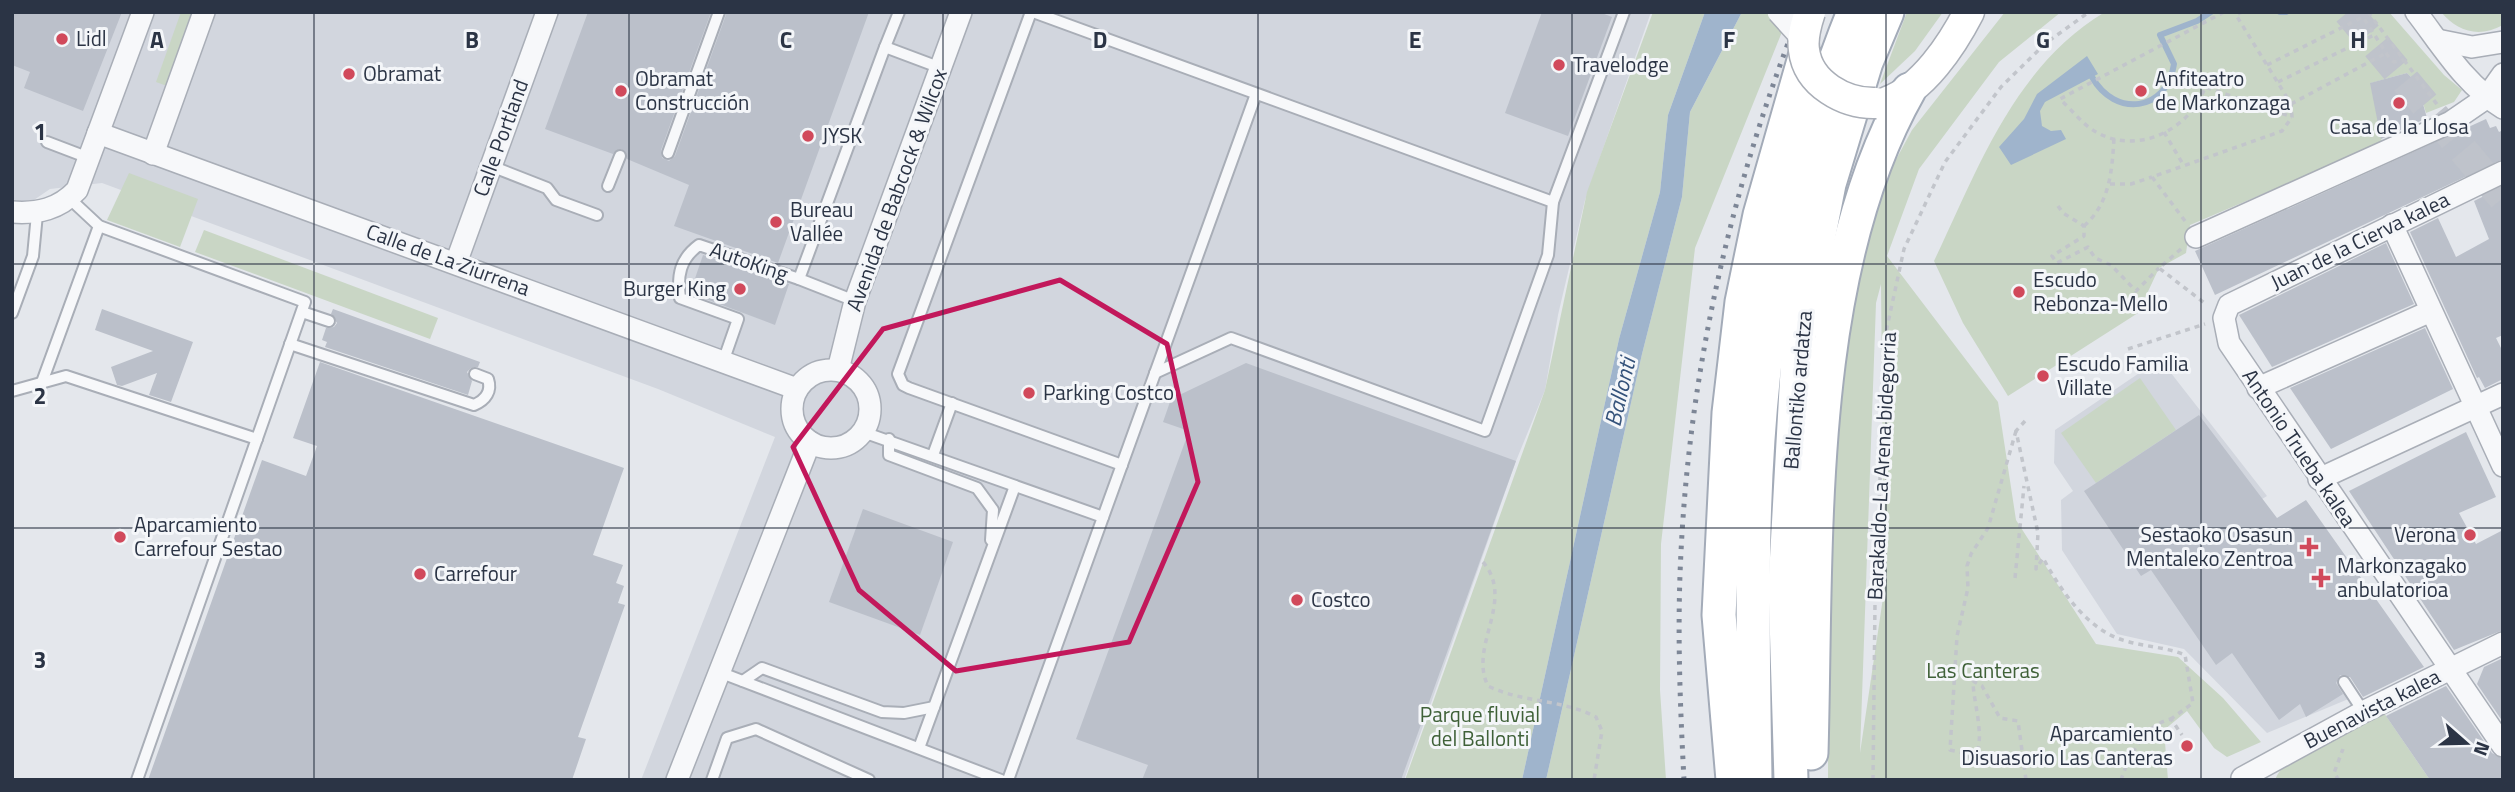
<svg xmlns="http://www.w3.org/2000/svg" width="2515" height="792" viewBox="0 0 2515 792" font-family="'Titillium Web',sans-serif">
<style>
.built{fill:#d2d6de}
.green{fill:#c9d6c5;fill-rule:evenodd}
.water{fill:#9fb4cc}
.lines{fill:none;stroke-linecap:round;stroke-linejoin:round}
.stream{stroke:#9fb4cc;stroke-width:6}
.building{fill:#bbc0ca}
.secondary-tunnel{stroke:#bfc3cb;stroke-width:30;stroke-dasharray:30 15;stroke-linecap:butt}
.lane-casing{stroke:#a9aeb7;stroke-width:14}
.street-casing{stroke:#a9aeb7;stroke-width:24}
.secondary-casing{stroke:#a9aeb7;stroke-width:33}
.primary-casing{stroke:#a3abb8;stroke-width:37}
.path{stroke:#c2c5cb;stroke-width:3.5;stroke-dasharray:5 5;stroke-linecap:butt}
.lane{stroke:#f7f8fa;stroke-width:10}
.street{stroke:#f7f8fa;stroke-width:21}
.secondary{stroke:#fff;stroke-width:30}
.primary{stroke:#fff;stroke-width:33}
.rail{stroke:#7d8696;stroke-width:5;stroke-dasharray:3.5 7;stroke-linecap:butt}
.street-bridge-casing{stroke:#a9aeb7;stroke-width:24;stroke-linecap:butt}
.secondary-bridge-casing{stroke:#a9aeb7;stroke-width:33;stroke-linecap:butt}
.street-bridge{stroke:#f7f8fa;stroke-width:21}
.secondary-bridge{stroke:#fff;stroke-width:30}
.marked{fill:none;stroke:#c2185b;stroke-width:5;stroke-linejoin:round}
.grid{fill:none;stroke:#2b3445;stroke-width:2;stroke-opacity:0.55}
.poi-dot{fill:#d1495b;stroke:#f4f6f9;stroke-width:2.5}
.labels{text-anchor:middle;stroke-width:6;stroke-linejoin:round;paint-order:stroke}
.poi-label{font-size:21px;fill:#2b3445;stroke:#f4f6f9;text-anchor:start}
.street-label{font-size:21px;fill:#2b3445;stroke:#f4f6f9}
.park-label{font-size:21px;fill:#3f6138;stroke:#f4f6f9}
.water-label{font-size:23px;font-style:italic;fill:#34527a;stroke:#f4f6f9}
.grid-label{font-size:23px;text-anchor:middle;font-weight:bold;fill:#2b3445;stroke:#f4f6f9;stroke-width:6;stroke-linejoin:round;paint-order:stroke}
</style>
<rect width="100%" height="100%" fill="#e4e7ec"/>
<g class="built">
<polygon points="12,12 1651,12 1585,200 1558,315 1545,390 1516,461 1404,780 641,780 775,437 658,389 102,183 50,189 28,204 12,199"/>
<polygon points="2160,359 2267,496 2238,514 2358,695 2267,733 2184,649 2117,634 2062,550 2061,500 2073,491 2054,463 2055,430"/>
</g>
<g class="green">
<polygon points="181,12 194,12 167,86 156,82"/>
<polygon points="1653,12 1705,12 1668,115 1660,192 1619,339 1522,780 1405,780 1545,390 1587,192"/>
<polygon points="1742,12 1790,12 1695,248 1661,544 1660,690 1666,780 1546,780 1642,354 1682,197 1690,112"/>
<polygon points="1907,12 1943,12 1915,51 1880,84"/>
<path d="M 2005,12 L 2061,12 L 1999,62 L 1919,169 L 1887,256 L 1998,402 L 2016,520 L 2096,644 L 2178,657 L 2223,698 L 2261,742 L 2227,757 L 2214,748 L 2187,711 L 2164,730 L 2168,780 L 1828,780 L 1829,412 L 1862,253 L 1885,180 L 1912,130 ZM 1881,284 L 1884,591 L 1860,753 L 1876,303 Z"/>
<path d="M 2105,12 L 2389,12 L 2444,75 L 2462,90 L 2454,102 L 2426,113 L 2417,83 L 2407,73 L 2371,83 L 2382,143 L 2190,225 L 2186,253 L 2159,268 L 2138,313 L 2008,396 L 1963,323 L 1934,261 C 1977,171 2014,66 2105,12 Z"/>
<path d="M 2441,12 L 2503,12 L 2503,25 C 2479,38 2458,32 2441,12 Z"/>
<polygon points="129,173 198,199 180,247 107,220"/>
<polygon points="204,230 438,318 430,339 195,252"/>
<polygon points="2140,378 2176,430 2096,483 2061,433"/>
<path d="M 2384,713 L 2430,780 L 2275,780 C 2287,747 2353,727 2384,713 Z"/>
</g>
<g class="water">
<polygon points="1705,12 1742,12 1690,112 1682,197 1642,354 1546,780 1522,780 1619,339 1660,192 1668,115"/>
<polygon points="2087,56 2098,74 2045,102 2040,111 2042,126 2051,131 2061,130 2066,139 2011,165 1999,147 2024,119 2037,94"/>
</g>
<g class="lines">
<g class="stream">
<polyline points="2280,12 2286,12"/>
<path d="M 2092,77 C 2115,118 2167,112 2174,64 L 2160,35 L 2197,21 L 2211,12"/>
</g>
</g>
<g class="building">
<polygon points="12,12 122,12 83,111 24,88 30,72 12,65"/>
<polygon points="588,12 711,12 661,150 662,158 669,161 675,156 727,12 869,12 778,263 674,226 689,185 627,159 622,149 613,154 545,129"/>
<polygon points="1542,12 1599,12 1612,17 1568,136 1505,113"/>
<polygon points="2407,73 2417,83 2427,118 2381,139 2370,83"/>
<polygon points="2486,119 2490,128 2496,126 2499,132 2503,130 2503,159 2215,295 2195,251"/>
<polygon points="2500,188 2503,194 2503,335 2496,338 2503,352 2503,379 2485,388 2479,377 2477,378 2410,232 2438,218 2456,257 2489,239 2474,201"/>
<polygon points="2386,243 2414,304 2272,367 2239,315"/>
<polygon points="703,255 789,284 775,325 690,293"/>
<polygon points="102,309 193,342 171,402 149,395 157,373 122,386 117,385 111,367 153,351 95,330"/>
<polygon points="333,309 480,362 478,367 471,368 467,372 472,381 468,395 325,347 327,342 322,340 326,328 334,327 337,323 331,314"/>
<polygon points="2425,328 2453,389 2331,449 2290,388"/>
<polygon points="320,362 624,468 593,555 623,565 616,583 624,586 618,603 625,605 578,737 586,739 572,780 148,780 262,460 306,476 317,446 293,438"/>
<polygon points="1246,363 1516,461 1401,780 1142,780 1148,765 1076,739 1189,431 1163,422 1171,399"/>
<polygon points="2199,415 2277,518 2306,500 2424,667 2363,697 2350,677 2340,675 2336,683 2343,694 2306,717 2300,704 2279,720 2232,653 2216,665 2151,570 2141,576 2084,491"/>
<polygon points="2466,432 2496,497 2459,513 2476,544 2503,530 2503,630 2454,650 2349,491"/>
<polygon points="863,509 953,542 920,635 829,602"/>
<polygon points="2503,658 2503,722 2477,684 2484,667"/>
<polygon points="2446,686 2492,753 2503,759 2503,780 2430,780 2386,716"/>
</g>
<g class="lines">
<polyline class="secondary-tunnel" points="2348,12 2503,198"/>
<g class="lane-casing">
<g id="lane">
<polyline points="1031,12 898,374 903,385 909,388 1122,465"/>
<polyline points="1033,12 1553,202 1548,255 1485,431 1231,338 1155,373"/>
<polyline points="885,47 899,12"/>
<polyline points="47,142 89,158"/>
<polyline points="668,153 719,12"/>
<polyline points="491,166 547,188 556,200 597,215"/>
<polyline points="608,186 620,156"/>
<polyline points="69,198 99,226 305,302 137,780"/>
<polyline points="1553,202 1624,12"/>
<polyline points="855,301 799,279 885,47 941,68"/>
<polyline points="302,312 329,321"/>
<polyline points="12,313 33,256 37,214"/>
<path d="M 290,344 L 474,405 C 486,400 492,391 488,379 L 475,374"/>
<path d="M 723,362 L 738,319 L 680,298 C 677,275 680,259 699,245 L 799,279"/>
<polyline points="41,385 99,226"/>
<polyline points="12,391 66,376 257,439"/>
<polyline points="863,432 1103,517"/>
<polyline points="889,439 889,455 977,488 993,510 991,540"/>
<polyline points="933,455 952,403"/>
<polyline points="719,672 1001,780"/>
<polyline points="743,681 762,668 882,712 904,713 934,707"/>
<polyline points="2344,682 2363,711"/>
<polyline points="919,748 1015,486"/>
<polyline points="712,780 727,738 756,729 869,780"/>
<polyline points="1008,780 1256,94"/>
</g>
</g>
<g class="street-casing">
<g id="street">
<path d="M 2416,12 C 2443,47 2465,85 2503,108"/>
<polyline points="2437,40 2472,47 2503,42"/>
<polyline points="98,133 797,389"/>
<polyline points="153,154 204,12"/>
<polyline points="2503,172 2229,305 2224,318 2229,343 2503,746"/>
<path d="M 12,212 C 38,214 59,209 77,190 L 143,12"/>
<polyline points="2392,225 2503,466"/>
<polyline points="2196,237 2451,122 2486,98 2503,74"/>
<polyline points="456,263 547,12"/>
<circle cx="831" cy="409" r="39"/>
<polyline points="838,370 855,301 961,12"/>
<polyline points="2258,388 2431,311"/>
<polyline points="2319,479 2503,394"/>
<polyline points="2242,778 2361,713 2503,643"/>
<polyline points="677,780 810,442"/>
</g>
</g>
<g class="secondary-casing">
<path id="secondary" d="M 1887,102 C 1923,89 1952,45 1969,12"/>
</g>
<g class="primary-casing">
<g id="primary">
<path d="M 1811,753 C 1817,545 1804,275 1909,90"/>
<polyline points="1733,780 1719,615 1729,413 1742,302 1760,215 1805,57"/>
<path d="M 1755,780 C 1753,629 1748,474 1770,324 C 1786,219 1814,111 1854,12"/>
<polyline points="1791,780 1785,585 1799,336 1829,184 1866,62 1887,12"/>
</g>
</g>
<g class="path">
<path d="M 2224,12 L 2060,99 C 2071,109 2083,125 2096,132 C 2138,156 2191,129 2205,87 L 2292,117"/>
<polyline points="2368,12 2439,107"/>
<polyline points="2267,65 2363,17 2390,59 2394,62 2404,60"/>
<polyline points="2278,82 2374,35"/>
<polyline points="2291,104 2386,53"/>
<polyline points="2164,132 2184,166"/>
<polyline points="2110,184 2131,184 2152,177"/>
<polyline points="2058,206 2063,213 2084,226 2084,236 2052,256 2057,263 2088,247 2095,258 2111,265 2136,291 2159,268"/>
<polyline points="2185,221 2152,177 2282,131 2292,117 2291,104 2236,15 2242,12"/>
<path d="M 2084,226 C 2110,203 2112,171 2114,138"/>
<polyline points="2181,249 2159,268 2207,305"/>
<polyline points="2128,349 2205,324"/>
<path d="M 2025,421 L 2016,431 L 2038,533 L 2036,569 L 2043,558 C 2061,591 2088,631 2126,641 C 2146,647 2166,647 2185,655 L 2193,703 L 2171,719"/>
<path d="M 2016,431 L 1988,528 L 1971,554 L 1967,566 L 1968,588 L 1957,636 L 1950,750 L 1968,754 L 1972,762 C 1988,744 1973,703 1973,681 L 1982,686 L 2000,718 L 2018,721 L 2026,780"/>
<path d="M 1483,562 C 1516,601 1468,646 1488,686 C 1523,703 1562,699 1596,717 L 1602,731 L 1594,780"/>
<polyline points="2015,578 2024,486"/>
<polyline points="1873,780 1875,603 1886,332 1904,249 1945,162 2001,87 2046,43 2089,12"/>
<path d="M 2121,780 C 2129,756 2145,724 2171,719 L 2182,735"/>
<polyline points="2339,780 2334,773 2343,749"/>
</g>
<use href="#lane" class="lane"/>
<use href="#street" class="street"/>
<use href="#secondary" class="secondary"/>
<use href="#primary" class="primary"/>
<path class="rail" d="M 1684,780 C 1680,704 1677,628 1681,552 C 1690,367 1732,185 1800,12"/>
<g class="street-bridge-casing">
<polyline id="street-bridge" points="1778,12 1797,33 1803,47"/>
</g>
<g class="secondary-bridge-casing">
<path id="secondary-bridge" d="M 1810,12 C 1806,24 1802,37 1804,50 C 1808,84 1845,104 1876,103"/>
</g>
<use href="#street-bridge" class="street-bridge"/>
<use href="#secondary-bridge" class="secondary-bridge"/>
</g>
<path class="marked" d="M 1060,280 L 1167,344 L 1198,482 L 1129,642 L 956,671 L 859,590 L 793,447 L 883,329 Z"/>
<path class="grid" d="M 314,12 L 314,780M 629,12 L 629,780M 943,12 L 943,780M 1258,12 L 1258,780M 1572,12 L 1572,780M 1886,12 L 1886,780M 2201,12 L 2201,780M 12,264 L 2503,264M 12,528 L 2503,528"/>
<g class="poi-dot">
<circle cx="62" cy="39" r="7"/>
<circle cx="1559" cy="65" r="7"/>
<circle cx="349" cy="74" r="7"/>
<circle cx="621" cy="91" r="7"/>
<circle cx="2141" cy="91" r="7"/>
<circle cx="2399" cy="103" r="7"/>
<circle cx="808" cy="136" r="7"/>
<circle cx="776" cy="222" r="7"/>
<circle cx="740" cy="289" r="7"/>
<circle cx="2019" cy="292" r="7"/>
<circle cx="2043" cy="376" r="7"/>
<circle cx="1029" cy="393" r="7"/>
<circle cx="2470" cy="535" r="7"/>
<circle cx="120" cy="537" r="7"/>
<path d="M2305.5 536.5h7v7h7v7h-7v7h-7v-7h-7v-7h7z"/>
<circle cx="420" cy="574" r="7"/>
<path d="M2317.5 567.5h7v7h7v7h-7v7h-7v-7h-7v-7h7z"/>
<circle cx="1297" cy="600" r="7"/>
<circle cx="2187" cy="746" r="7"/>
</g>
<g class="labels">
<g class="poi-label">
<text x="76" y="46">Lidl</text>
<text x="1573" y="72">Travelodge</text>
<text x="363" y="81">Obramat</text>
<text x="635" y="86">Obramat<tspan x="635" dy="24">Construcción</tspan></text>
<text x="2155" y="86">Anfiteatro<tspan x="2155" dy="24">de Markonzaga</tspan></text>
<text x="2399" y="134" text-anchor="middle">Casa de la Llosa</text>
<text x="822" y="143">JYSK</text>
<text x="790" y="217">Bureau<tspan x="790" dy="24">Vallée</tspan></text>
<text x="2033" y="287">Escudo<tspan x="2033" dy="24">Rebonza-Mello</tspan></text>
<text x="726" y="296" text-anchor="end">Burger King</text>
<text x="2057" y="371">Escudo Familia<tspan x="2057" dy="24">Villate</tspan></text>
<text x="1043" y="400">Parking Costco</text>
<text x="134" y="532">Aparcamiento<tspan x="134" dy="24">Carrefour Sestao</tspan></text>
<text x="2293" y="542" text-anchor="end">Sestaoko Osasun<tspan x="2293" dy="24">Mentaleko Zentroa</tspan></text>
<text x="2456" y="542" text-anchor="end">Verona</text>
<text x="2337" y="573">Markonzagako<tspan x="2337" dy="24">anbulatorioa</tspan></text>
<text x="434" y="581">Carrefour</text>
<text x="1311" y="607">Costco</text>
<text x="2173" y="741" text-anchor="end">Aparcamiento<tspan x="2173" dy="24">Disuasorio Las Canteras</tspan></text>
</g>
<g class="street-label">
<text transform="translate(501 138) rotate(-70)" y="7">Calle Portland</text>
<text transform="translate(897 190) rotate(-70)" y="7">Avenida de Babcock &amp; Wilcox</text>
<text transform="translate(2360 241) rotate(-26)" y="7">Juan de la Cierva kalea</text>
<text transform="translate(448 260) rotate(20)" y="7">Calle de La Ziurrena</text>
<text transform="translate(749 262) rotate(19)" y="7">AutoKing</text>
<text transform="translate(1798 390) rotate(-85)" y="7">Ballontiko ardatza</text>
<text transform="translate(2299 448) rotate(56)" y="7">Antonio Trueba kalea</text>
<text transform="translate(1882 466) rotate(-87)" y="7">Barakaldo-La Arena bidegorria</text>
<text transform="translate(2372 709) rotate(-27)" y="7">Buenavista kalea</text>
</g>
<g class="park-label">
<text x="1983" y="678">Las Canteras</text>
<text x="1480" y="722">Parque fluvial<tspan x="1480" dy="24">del Ballonti</tspan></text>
</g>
<g class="water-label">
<text transform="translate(1620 392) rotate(-77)" y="8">Ballonti</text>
</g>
</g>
<g class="grid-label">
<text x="157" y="48">A</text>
<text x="472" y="48">B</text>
<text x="786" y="48">C</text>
<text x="1100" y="48">D</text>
<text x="1415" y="48">E</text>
<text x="1729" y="48">F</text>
<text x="2043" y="48">G</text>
<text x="2358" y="48">H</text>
<text x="40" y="140">1</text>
<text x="40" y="404">2</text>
<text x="40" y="668">3</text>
</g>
<rect width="2515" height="792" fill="none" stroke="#2b3445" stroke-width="28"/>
<g transform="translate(2466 743) rotate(110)" stroke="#f4f6f9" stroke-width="5" paint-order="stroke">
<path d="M0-5L12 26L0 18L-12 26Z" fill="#2b3445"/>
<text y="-10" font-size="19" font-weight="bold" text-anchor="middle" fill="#2b3445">N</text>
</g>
</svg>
